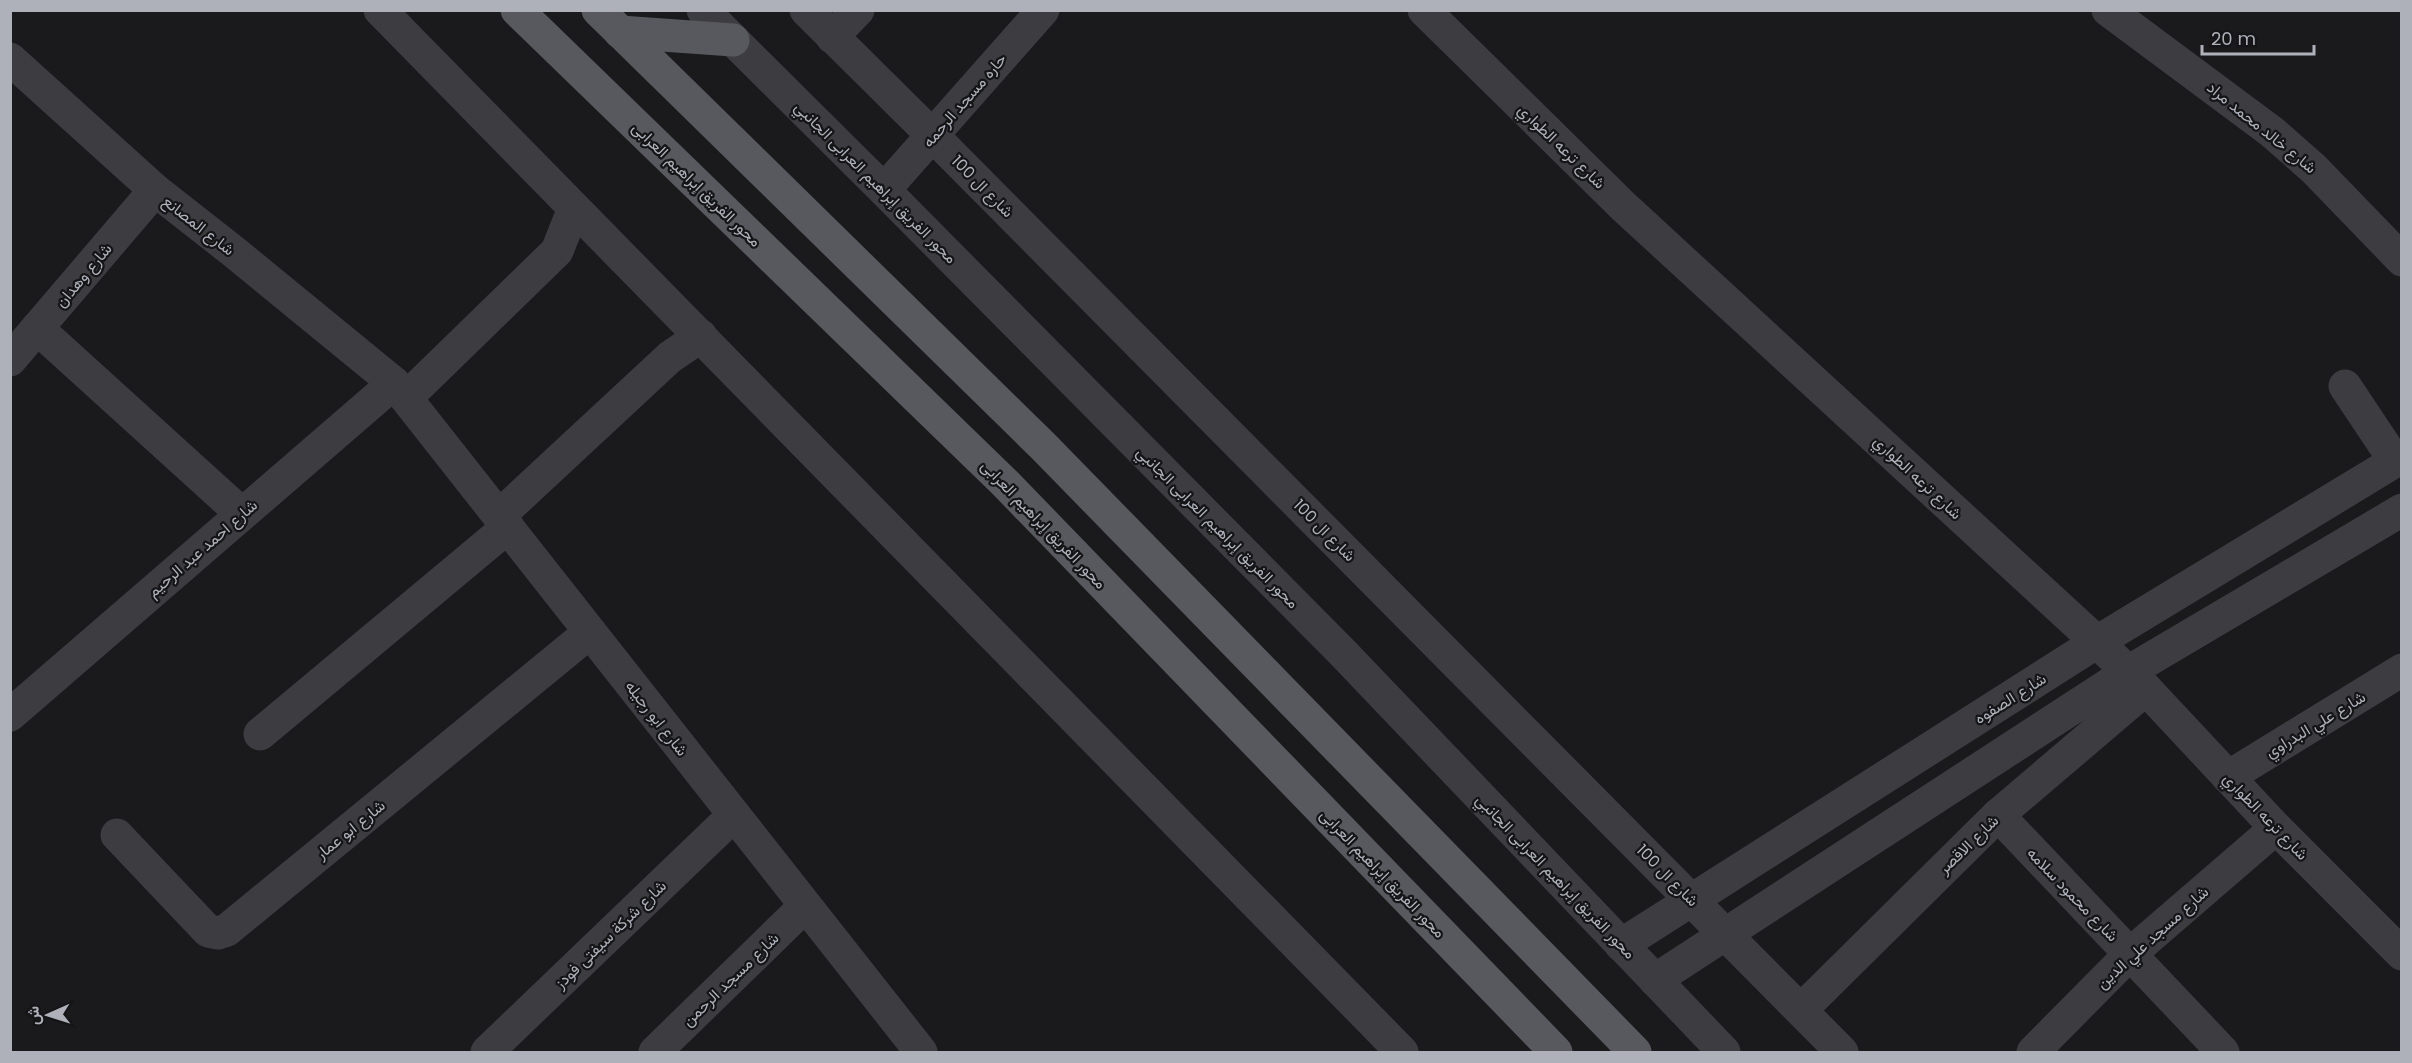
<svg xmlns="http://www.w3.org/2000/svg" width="2412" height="1063" viewBox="0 0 2412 1063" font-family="Poppins,Vazirmatn,sans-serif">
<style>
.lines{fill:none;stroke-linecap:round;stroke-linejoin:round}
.minor{stroke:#3c3c41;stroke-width:33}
.major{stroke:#58595f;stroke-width:33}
.labels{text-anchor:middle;stroke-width:4.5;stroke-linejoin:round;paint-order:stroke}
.street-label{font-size:16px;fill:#aeb1ba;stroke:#151517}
</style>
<rect width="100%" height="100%" fill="#1a1a1c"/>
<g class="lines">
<g class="minor">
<polyline points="380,10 1402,1052"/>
<polyline points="703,10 884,190 1343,653 1724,1052"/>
<polyline points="806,10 933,136 1842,1052"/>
<polyline points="1424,10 1623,206 2097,642 2146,689 2276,828 2402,954"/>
<polyline points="2108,10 2272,132 2314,169 2402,260"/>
<polyline points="832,37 858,10"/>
<polyline points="10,59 155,190 234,252 394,383 921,1052"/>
<polyline points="884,190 1043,10"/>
<polyline points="37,328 242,514"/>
<polyline points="10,360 155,190"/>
<polyline points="2345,386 2395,461"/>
<polyline points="407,397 557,251 574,208"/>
<polyline points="499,516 670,357 701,336"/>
<polyline points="10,715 394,383"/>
<polyline points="260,734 508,527"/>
<polyline points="2228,777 2402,670"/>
<polyline points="1998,815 2223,1052"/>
<polyline points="117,835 208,931 218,933 227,930 590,632"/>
<polyline points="1621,945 2097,642 2402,457"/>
<polyline points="1655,980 2128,672 2402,510"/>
<polyline points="1801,1010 1998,815 2146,689"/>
<polyline points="487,1052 734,815"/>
<polyline points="655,1052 805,906"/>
<polyline points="2033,1052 2130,954 2276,828"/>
</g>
<g class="major">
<polyline points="517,10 1005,483 1556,1052"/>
<polyline points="598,10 1043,446 1635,1052"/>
<polyline points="620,32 733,40"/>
</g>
</g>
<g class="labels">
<g class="street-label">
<text transform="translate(964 100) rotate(-49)" y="6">حاره مسجد الرحمه</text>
<text transform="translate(2262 127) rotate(39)" y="6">شارع خالد محمد مراد</text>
<text transform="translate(1562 146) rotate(44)" y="6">شارع ترعه الطواري</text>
<text transform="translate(876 182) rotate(45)" y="6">محور الفريق إبراهيم العرابى الجانبي</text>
<text transform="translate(697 184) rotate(44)" y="6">محور الفريق إبراهيم العرابى</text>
<text transform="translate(983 186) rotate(45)" y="6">شارع ال 100</text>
<text transform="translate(199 225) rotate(38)" y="6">شارع المصانع</text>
<text transform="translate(83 275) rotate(-50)" y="6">شارع وهدان</text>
<text transform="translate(1918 477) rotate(43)" y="6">شارع ترعه الطواري</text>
<text transform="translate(1044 524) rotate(46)" y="6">محور الفريق إبراهيم العرابى</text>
<text transform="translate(1218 527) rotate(45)" y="6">محور الفريق إبراهيم العرابى الجانبي</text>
<text transform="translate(1325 530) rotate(45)" y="6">شارع ال 100</text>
<text transform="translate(202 548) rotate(-41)" y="6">شارع احمد عبد الرحيم</text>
<text transform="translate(2010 698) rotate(-32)" y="6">شارع الصفوه</text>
<text transform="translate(657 718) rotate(52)" y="6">شارع ابو رجيله</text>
<text transform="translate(2315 724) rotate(-31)" y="6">شارع علي البدراوي</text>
<text transform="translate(2266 816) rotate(46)" y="6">شارع ترعه الطواري</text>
<text transform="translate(350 829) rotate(-39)" y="6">شارع ابو عمار</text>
<text transform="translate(1968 844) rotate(-44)" y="6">شارع الاقصر</text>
<text transform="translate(1383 873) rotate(46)" y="6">محور الفريق إبراهيم العرابى</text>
<text transform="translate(1668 875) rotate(45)" y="6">شارع ال 100</text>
<text transform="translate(1556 876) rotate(46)" y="6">محور الفريق إبراهيم العرابى الجانبي</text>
<text transform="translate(2073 894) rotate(46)" y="6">شارع محمود سلامه</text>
<text transform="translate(610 934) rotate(-44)" y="6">شارع شركة سيفتى فودز</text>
<text transform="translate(2152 937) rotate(-42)" y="6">شارع مسجد علي الدين</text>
<text transform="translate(730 979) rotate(-44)" y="6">شارع مسجد الرحمن</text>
</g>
</g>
<rect width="2412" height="1063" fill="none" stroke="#aeb1ba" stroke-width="24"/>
<g transform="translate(48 1015) rotate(267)" stroke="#151517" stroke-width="4.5" paint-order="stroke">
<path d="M0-4.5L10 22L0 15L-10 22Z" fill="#aeb1ba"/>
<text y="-9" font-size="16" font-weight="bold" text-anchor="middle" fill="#aeb1ba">ش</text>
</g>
<path d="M2202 45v9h112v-9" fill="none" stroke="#aeb1ba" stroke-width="3"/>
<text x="2211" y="45" font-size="18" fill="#aeb1ba" stroke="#151517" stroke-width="4.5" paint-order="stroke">20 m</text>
</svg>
